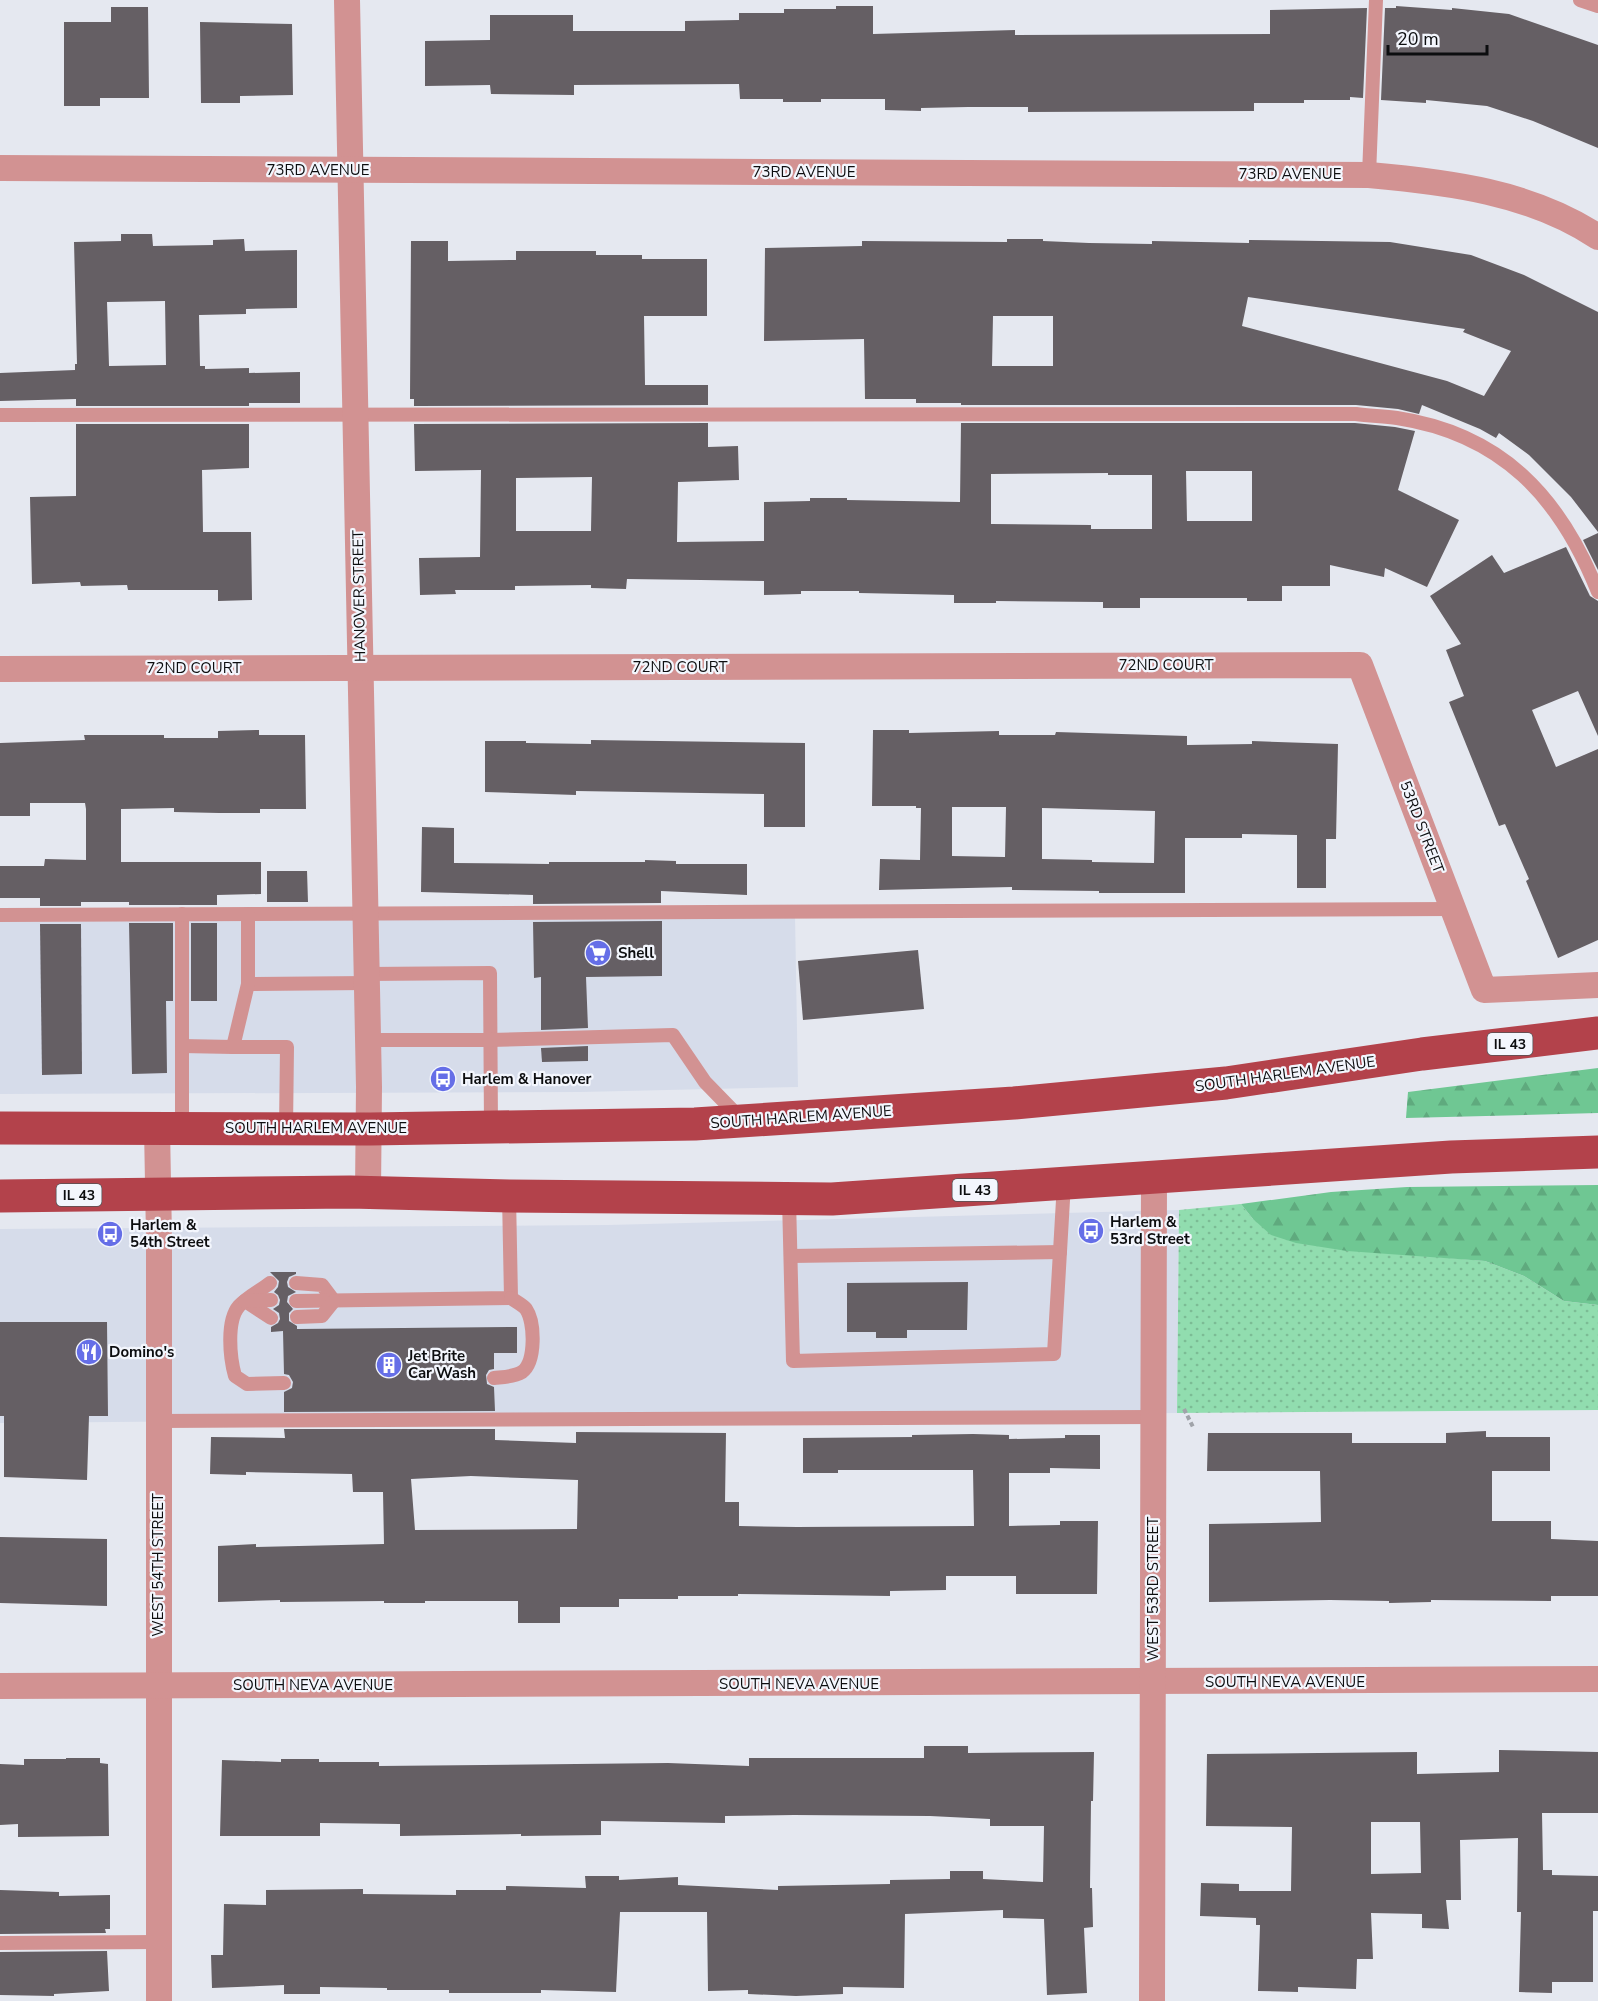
<svg xmlns="http://www.w3.org/2000/svg" width="1598" height="2001" viewBox="0 0 1598 2001" font-family="'Nunito Sans',sans-serif">
<style>
.built{fill:#d6dcea}
.grass{fill:url(#grass-dots)}
.forest{fill:url(#forest-firs)}
.building{fill:#655f64;fill-rule:evenodd}
.lines{fill:none;stroke-linecap:round;stroke-linejoin:round}
.path{stroke:#a0a3a9;stroke-width:4;stroke-dasharray:4.5 3;stroke-linecap:butt}
.lane{stroke:#d29292;stroke-width:14}
.street{stroke:#d29292;stroke-width:26}
.primary{stroke:#b3424b;stroke-width:33}
.labels{text-anchor:middle;stroke-width:4.5;stroke-linejoin:round;paint-order:stroke}
.shield{fill:#f3f6fd;stroke:#515356;stroke-width:1.5}
.shield-label{font-size:14px;font-weight:bold;fill:#0c0d0f}
.street-label{font-size:15px;fill:#0c0d0f;stroke:#f3f6fd}
.poi-label{font-size:15px;font-weight:bold;fill:#0c0d0f;stroke:#f3f6fd;text-anchor:start}
</style>
<defs>
<pattern id="grass-dots" width="8" height="8" patternUnits="userSpaceOnUse" patternTransform="scale(1.5)"><rect width="8" height="8" fill="#91ddaf"/><path d="M2 2h.1M6 6h.1" fill="none" stroke="#7cbc95" stroke-width="1.8" stroke-linecap="round"/></pattern>
<pattern id="forest-firs" width="22" height="20" patternUnits="userSpaceOnUse" patternTransform="scale(1.5)"><rect width="22" height="20" fill="#6fc793"/><path d="M5 1l3.5 6h-7zM16 11l3.5 6h-7z" fill="#5faa7e"/></pattern>
</defs>
<rect width="100%" height="100%" fill="#e5e8f0"/>
<g class="built">
<polygon points="795,914 798,1087 581,1092 0,1094 0,917"/>
<polygon points="1179,1210 1177,1413 0,1423 0,1229 608,1225"/>
</g>
<polygon class="grass" points="1241,1204 1253,1219 1426,1256 1485,1261 1524,1276 1564,1301 1598,1305 1598,1410 1177,1413 1179,1210"/>
<g class="forest">
<polygon points="1598,1068 1598,1113 1406,1118 1408,1092"/>
<polygon points="1598,1185 1598,1305 1564,1301 1524,1276 1485,1261 1347,1251 1296,1243 1271,1235 1253,1219 1241,1204 1331,1192 1407,1187"/>
</g>
<g class="building">
<polygon points="836,6 873,6 873,34 1015,30 1015,35 1270,34 1270,10 1367,8 1363,98 1350,97 1350,100 1304,100 1304,103 1254,103 1254,111 1028,112 1028,107 968,107 921,108 921,111 885,110 885,99 821,99 821,102 783,102 783,99 740,99 739,84 574,85 574,95 491,94 490,85 425,86 425,41 490,40 490,15 573,15 573,31 685,31 685,21 739,20 739,13 784,13 784,9 836,9"/>
<polygon points="1396,6 1452,10 1452,8 1509,14 1598,45 1598,148 1533,121 1487,106 1426,100 1426,103 1381,100 1385,8 1396,8"/>
<polygon points="111,7 148,7 149,98 100,98 100,106 64,106 64,22 111,22"/>
<polygon points="200,22 292,24 293,95 240,96 240,103 201,103"/>
<path d="M 121,234 L 152,234 L 153,246 L 213,245 L 213,240 L 244,239 L 245,251 L 297,250 L 297,308 L 246,309 L 246,314 L 199,315 L 200,366 L 205,366 L 205,369 L 249,368 L 249,373 L 300,372 L 300,403 L 249,403 L 249,406 L 76,406 L 76,399 L 0,401 L 0,373 L 75,370 L 75,364 L 77,364 L 74,242 L 121,241 ZM 165,301 L 166,365 L 109,366 L 107,302 Z"/>
<path d="M 1007,239 L 1043,239 L 1043,241 L 1089,243 L 1152,244 L 1152,241 L 1249,243 L 1249,240 L 1390,242 L 1471,255 L 1524,275 L 1598,312 L 1598,532 L 1571,497 L 1529,455 L 1499,433 L 1496,438 L 1480,429 L 1422,405 L 1419,414 L 1398,409 L 1356,405 L 961,405 L 961,403 L 916,403 L 916,399 L 865,399 L 864,339 L 764,341 L 765,248 L 862,246 L 862,241 L 1007,242 ZM 1248,297 L 1465,329 L 1463,332 L 1511,351 L 1484,396 L 1447,381 L 1242,326 ZM 993,316 L 1053,316 L 1053,366 L 992,366 Z"/>
<polygon points="411,241 448,241 448,261 516,260 516,251 596,251 596,255 642,255 642,259 707,259 707,316 644,316 645,385 708,385 708,405 414,406 414,399 410,399"/>
<path d="M 708,423 L 708,447 L 738,446 L 739,480 L 678,482 L 677,542 L 764,541 L 764,502 L 810,501 L 810,498 L 847,498 L 847,500 L 960,502 L 961,423 L 1355,423 L 1395,427 L 1415,431 L 1398,490 L 1459,520 L 1427,587 L 1385,568 L 1384,577 L 1330,565 L 1330,586 L 1282,586 L 1282,601 L 1247,601 L 1247,598 L 1140,598 L 1140,608 L 1103,608 L 1103,602 L 996,601 L 996,603 L 954,603 L 954,595 L 859,593 L 859,591 L 801,591 L 801,594 L 764,595 L 764,581 L 701,580 L 627,579 L 626,589 L 591,588 L 591,585 L 515,586 L 515,590 L 455,590 L 456,594 L 420,595 L 419,558 L 480,557 L 481,470 L 415,471 L 414,424 ZM 1186,471 L 1252,471 L 1252,521 L 1187,521 ZM 1108,473 L 1108,475 L 1152,475 L 1152,529 L 1091,529 L 1091,525 L 991,524 L 991,474 ZM 592,477 L 591,531 L 516,531 L 516,478 Z"/>
<polygon points="76,424 249,424 249,468 202,470 203,532 251,532 252,600 218,601 218,590 128,590 127,585 81,586 80,582 32,584 30,497 76,496"/>
<polygon points="1598,533 1598,570 1583,540"/>
<polygon points="1566,547 1590,596 1598,601 1598,736 1578,691 1532,710 1556,767 1598,749 1598,940 1558,958 1526,881 1529,879 1505,824 1499,826 1449,702 1464,696 1446,650 1461,644 1430,596 1492,555 1504,573"/>
<polygon points="259,730 259,735 305,735 306,809 260,809 260,813 219,813 174,812 174,808 121,809 121,862 261,862 261,894 217,895 217,905 129,905 129,902 81,902 81,906 40,906 40,898 0,898 0,866 44,866 45,859 86,860 86,809 85,803 30,803 30,816 0,816 0,743 85,740 84,735 164,735 164,738 218,738 218,731"/>
<path d="M 873,730 L 909,730 L 909,733 L 999,731 L 999,735 L 1055,735 L 1056,732 L 1187,736 L 1187,745 L 1252,744 L 1252,741 L 1338,744 L 1336,839 L 1326,839 L 1326,888 L 1297,888 L 1297,835 L 1242,834 L 1242,838 L 1185,838 L 1185,893 L 1099,893 L 1099,891 L 1012,890 L 1012,887 L 879,890 L 880,859 L 920,860 L 921,808 L 916,808 L 916,806 L 872,806 ZM 952,807 L 1006,807 L 1005,857 L 952,856 ZM 1042,808 L 1155,811 L 1154,863 L 1092,862 L 1092,860 L 1042,859 Z"/>
<polygon points="591,740 805,743 805,827 764,827 764,794 576,791 576,795 485,792 485,741 526,741 526,743 591,744"/>
<polygon points="422,827 454,828 454,863 549,864 549,862 645,862 645,860 676,861 676,864 747,864 747,895 661,891 661,903 533,904 533,895 421,892"/>
<polygon points="267,871 307,871 308,902 267,902"/>
<polygon points="662,921 662,976 586,977 588,1028 541,1030 541,977 534,978 533,922"/>
<polygon points="129,923 173,923 173,1001 166,1001 167,1073 132,1074"/>
<rect x="191" y="923" width="26" height="78"/>
<polygon points="40,924 81,924 82,1074 42,1075"/>
<polygon points="918,950 924,1009 803,1020 798,961"/>
<polygon points="588,1046 588,1061 542,1062 541,1048"/>
<polygon points="270,1272 296,1272 296,1274 289,1277 287,1282 288,1287 296,1292 288,1296 287,1302 293,1309 289,1313 289,1321 297,1326 297,1329 517,1327 517,1353 494,1353 494,1369 489,1370 486,1375 487,1384 494,1387 495,1411 284,1412 284,1392 292,1388 293,1382 289,1375 284,1374 283,1331 271,1332 271,1327 278,1323 280,1319 279,1313 273,1309 279,1305 280,1300 278,1295 274,1292 278,1287 279,1281"/>
<polygon points="968,1282 967,1330 907,1330 907,1338 876,1338 876,1332 847,1332 847,1283"/>
<polygon points="0,1322 107,1322 108,1416 89,1416 87,1480 4,1477 4,1416 0,1416"/>
<path d="M 284,1429 L 495,1429 L 495,1440 L 576,1443 L 576,1432 L 726,1433 L 725,1502 L 739,1502 L 739,1526 L 797,1527 L 974,1526 L 973,1470 L 838,1470 L 838,1473 L 803,1473 L 803,1438 L 912,1437 L 912,1435 L 973,1434 L 1009,1435 L 1009,1439 L 1065,1438 L 1065,1435 L 1100,1435 L 1100,1469 L 1050,1468 L 1050,1473 L 1009,1473 L 1009,1526 L 1060,1525 L 1060,1521 L 1098,1521 L 1097,1594 L 1016,1594 L 1016,1576 L 946,1576 L 946,1590 L 890,1591 L 890,1596 L 738,1594 L 738,1596 L 678,1596 L 678,1599 L 619,1599 L 619,1607 L 560,1607 L 560,1623 L 518,1623 L 518,1601 L 425,1601 L 425,1603 L 384,1603 L 384,1601 L 280,1602 L 280,1600 L 218,1602 L 218,1546 L 256,1544 L 256,1547 L 384,1544 L 383,1492 L 353,1492 L 352,1474 L 246,1472 L 246,1475 L 210,1474 L 211,1437 L 285,1438 ZM 471,1476 L 578,1480 L 577,1529 L 415,1530 L 411,1479 Z"/>
<polygon points="1486,1431 1486,1437 1550,1437 1550,1471 1492,1471 1492,1521 1551,1521 1551,1539 1598,1541 1598,1596 1551,1596 1551,1601 1431,1600 1431,1602 1389,1603 1389,1601 1330,1600 1209,1602 1209,1524 1321,1522 1320,1471 1207,1471 1208,1433 1352,1433 1352,1443 1446,1443 1446,1433"/>
<polygon points="0,1537 107,1539 107,1606 0,1603"/>
<polygon points="924,1746 968,1746 968,1753 1094,1752 1093,1801 1091,1801 1090,1888 1092,1888 1093,1927 1084,1928 1087,1993 1047,1995 1044,1919 1003,1918 1003,1910 905,1914 904,1988 843,1987 843,1994 796,1996 748,1994 748,1990 708,1991 707,1912 620,1912 616,1992 541,1990 541,1993 449,1993 449,1990 387,1990 387,1988 320,1987 320,1994 284,1994 284,1985 212,1988 211,1955 223,1955 224,1904 266,1905 266,1890 363,1889 363,1894 456,1895 456,1890 506,1890 506,1886 586,1888 585,1876 619,1876 619,1880 678,1877 678,1885 778,1890 778,1886 890,1884 890,1880 950,1879 950,1871 983,1871 983,1879 1043,1882 1044,1826 990,1826 990,1819 930,1816 794,1815 725,1816 725,1823 601,1821 601,1835 521,1836 521,1834 400,1836 400,1824 320,1823 320,1836 220,1836 222,1760 281,1762 281,1759 319,1759 319,1762 379,1762 379,1766 668,1763 749,1766 749,1758 924,1758"/>
<path d="M 1499,1750 L 1598,1752 L 1598,1813 L 1542,1813 L 1543,1870 L 1552,1870 L 1552,1875 L 1598,1876 L 1598,1911 L 1593,1911 L 1593,1982 L 1552,1982 L 1552,1993 L 1519,1992 L 1521,1912 L 1517,1912 L 1518,1838 L 1460,1840 L 1461,1900 L 1446,1900 L 1449,1929 L 1422,1928 L 1422,1914 L 1371,1913 L 1373,1959 L 1357,1959 L 1356,1989 L 1298,1987 L 1298,1992 L 1258,1991 L 1260,1925 L 1256,1925 L 1256,1918 L 1200,1916 L 1201,1883 L 1239,1884 L 1239,1891 L 1291,1891 L 1292,1827 L 1206,1826 L 1207,1754 L 1417,1752 L 1417,1774 L 1499,1772 ZM 1371,1822 L 1420,1822 L 1421,1873 L 1371,1874 Z"/>
<polygon points="66,1758 100,1758 100,1763 108,1764 109,1836 18,1837 18,1824 0,1825 0,1764 24,1765 24,1759 66,1759"/>
<polygon points="0,1890 59,1892 59,1896 110,1895 110,1929 105,1929 106,1933 0,1934"/>
<polygon points="107,1951 109,1991 54,1994 54,1996 0,1995 0,1952"/>
</g>
<g class="lines">
<polyline class="path" points="1184,1409 1193,1427"/>
<g class="lane">
<polyline points="1580,0 1598,6"/>
<polyline points="1369,175 1376,0"/>
<path d="M 0,415 L 1356,414 C 1369,416 1383,416 1397,418 C 1502,434 1560,497 1598,592"/>
<polyline points="182,914 182,1128"/>
<polyline points="0,915 1453,909"/>
<polyline points="367,974 490,973 491,1127"/>
<polyline points="248,984 367,983"/>
<polyline points="368,1040 490,1040 673,1035 705,1082 740,1118"/>
<polyline points="182,1046 233,1047 248,984 248,914"/>
<polyline points="233,1047 287,1047 286,1129"/>
<polyline points="789,1199 793,1361 1054,1354 1064,1183"/>
<polyline points="791,1256 1060,1252"/>
<path d="M 270,1283 C 261,1290 247,1297 239,1306 C 226,1321 230,1358 235,1376 L 247,1384 L 284,1383"/>
<polyline points="296,1283 322,1285 334,1301"/>
<polyline points="245,1301 271,1318"/>
<polyline points="245,1301 271,1300"/>
<polyline points="296,1301 511,1298 509,1196"/>
<polyline points="297,1317 322,1316 334,1301"/>
<path d="M 494,1378 C 503,1377 514,1377 522,1372 C 536,1362 535,1322 526,1309 C 523,1305 515,1301 511,1298"/>
<polyline points="158,1421 1154,1417"/>
<polyline points="0,1943 159,1942"/>
</g>
<g class="street">
<polyline points="347,0 369,1087 368,1192"/>
<path d="M 0,168 L 1369,175 C 1447,182 1531,192 1598,237"/>
<polyline points="0,669 1360,665 1484,990 1598,985"/>
<polyline points="157,1128 159,1238 159,2001"/>
<polyline points="0,1686 1598,1679"/>
<polyline points="1152,2001 1154,1177"/>
</g>
<g class="primary">
<polyline points="0,1128 370,1129 695,1124 1014,1103 1226,1083 1422,1054 1598,1033"/>
<polyline points="0,1196 350,1192 509,1196 832,1199 1451,1157 1598,1152"/>
</g>
</g>
<defs>
<g id="supermarket-disc" transform="scale(1.35)"><circle r="9.5" fill="#656ee7" stroke="#f3f6fd"/><path d="M-6-5.5h2.5l.6 2H6L4.5 2H-2.5L-4.4-4H-6ZM-1.5 3.2a1.3 1.3 0 1 0 .1 0ZM3 3.2a1.3 1.3 0 1 0 .1 0Z" fill="#fff"/></g>
<g id="bus-disc" transform="scale(1.35)"><circle r="9.5" fill="#656ee7" stroke="#f3f6fd"/><path d="M-5-6H5V4H4V6H2V4H-2V6H-4V4H-5ZM-3.5-4V0h7V-4ZM-3.5 1.2v1.5H-2V1.2ZM2 1.2v1.5H3.5V1.2Z" fill="#fff"/></g>
<g id="restaurant-disc" transform="scale(1.35)"><circle r="9.5" fill="#656ee7" stroke="#f3f6fd"/><path d="M-5-6h1v4h1v-4h1v4h1v-4h1v5L-1.5 .5V6h-2V.5L-5-1ZM5-6V6H3V1.5H1.5Q1.5-4 5-6Z" fill="#fff"/></g>
<g id="building-disc" transform="scale(1.35)"><circle r="9.5" fill="#656ee7" stroke="#f3f6fd"/><path d="M-4-6H4V6H1V3H-1V6H-4ZM-2.5-4.3h1.7v1.8h-1.7ZM.8-4.3h1.7v1.8H.8ZM-2.5-1h1.7V.8h-1.7ZM.8-1h1.7V.8H.8Z" fill="#fff"/></g>
</defs>
<g fill-rule="evenodd">
<use href="#supermarket-disc" x="598" y="953"/>
<use href="#bus-disc" x="443" y="1079"/>
<use href="#bus-disc" x="1091" y="1231"/>
<use href="#bus-disc" x="110" y="1234"/>
<use href="#restaurant-disc" x="89" y="1352"/>
<use href="#building-disc" x="389" y="1365"/>
</g>
<g class="labels">
<g class="shield">
<rect x="1487.5" y="1033" width="45" height="22" rx="4.5"/>
<rect x="952.5" y="1179" width="45" height="22" rx="4.5"/>
<rect x="56.5" y="1184" width="45" height="22" rx="4.5"/>
</g>
<g class="shield-label">
<text x="1510" y="1049">IL 43</text>
<text x="975" y="1195">IL 43</text>
<text x="79" y="1200">IL 43</text>
</g>
<g class="street-label">
<text x="318" y="175">73RD AVENUE</text>
<text x="804" y="177">73RD AVENUE</text>
<text x="1290" y="179">73RD AVENUE</text>
<text transform="translate(359 596) rotate(-91)" y="5">HANOVER STREET</text>
<text x="1166" y="670">72ND COURT</text>
<text x="680" y="672">72ND COURT</text>
<text x="194" y="673">72ND COURT</text>
<text transform="translate(1422 827) rotate(69)" y="5">53RD STREET</text>
<text transform="translate(1285 1074) rotate(-8)" y="5">SOUTH HARLEM AVENUE</text>
<text transform="translate(801 1117) rotate(-4)" y="5">SOUTH HARLEM AVENUE</text>
<text x="316" y="1133">SOUTH HARLEM AVENUE</text>
<text transform="translate(158 1565) rotate(-90)" y="5">WEST 54TH STREET</text>
<text transform="translate(1153 1589) rotate(-90)" y="5">WEST 53RD STREET</text>
<text x="1285" y="1687">SOUTH NEVA AVENUE</text>
<text x="799" y="1689">SOUTH NEVA AVENUE</text>
<text x="313" y="1690">SOUTH NEVA AVENUE</text>
</g>
<g class="poi-label">
<text x="618" y="958">Shell</text>
<text x="462" y="1084">Harlem &amp; Hanover</text>
<text x="1110" y="1227">Harlem &amp;<tspan x="1110" dy="17">53rd Street</tspan></text>
<text x="130" y="1230">Harlem &amp;<tspan x="130" dy="17">54th Street</tspan></text>
<text x="109" y="1357">Domino's</text>
<text x="408" y="1361">Jet Brite<tspan x="408" dy="17">Car Wash</tspan></text>
</g>
</g>
<path d="M1388 45v9h99v-9" fill="none" stroke="#0c0d0f" stroke-width="3"/>
<text x="1397" y="45" font-size="18" fill="#0c0d0f" stroke="#f3f6fd" stroke-width="4.5" paint-order="stroke">20 m</text>
</svg>
